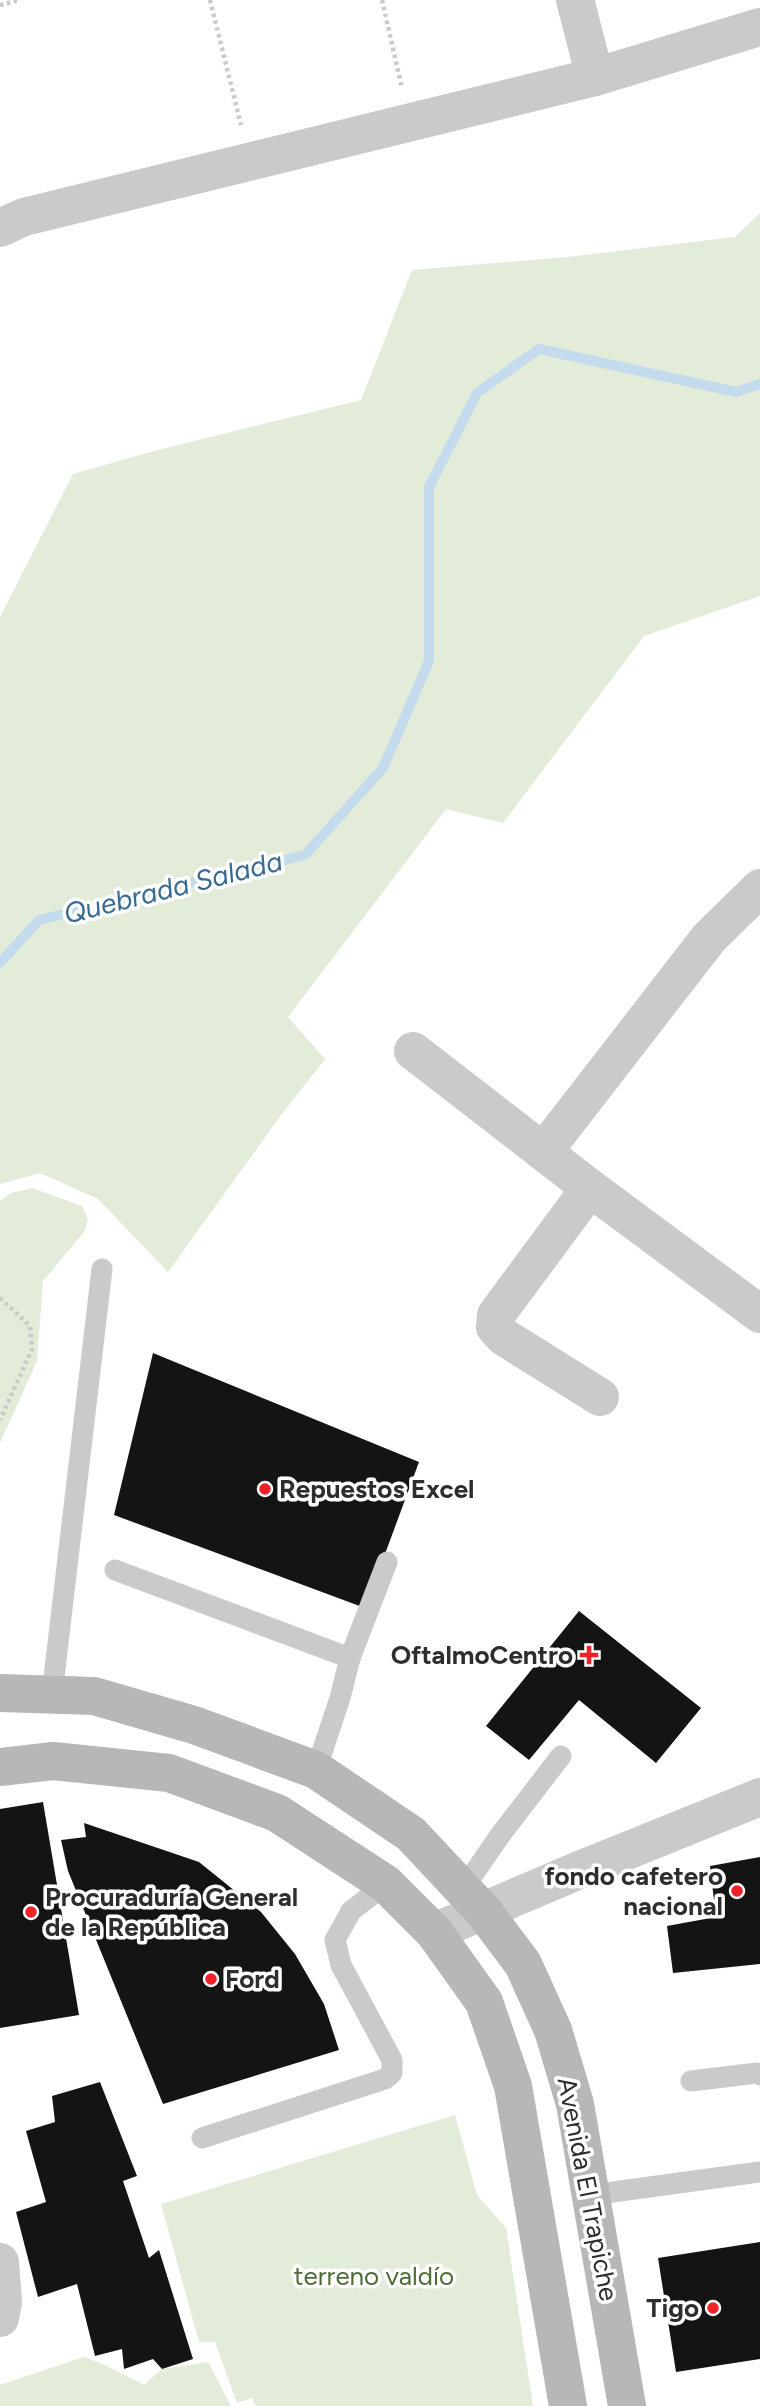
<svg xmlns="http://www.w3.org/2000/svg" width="760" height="2406" viewBox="0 0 760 2406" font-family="Figtree,sans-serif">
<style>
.green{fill:#e2ecd9}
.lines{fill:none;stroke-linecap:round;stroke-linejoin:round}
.stream{stroke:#c3dbed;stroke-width:10}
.building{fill:#141414}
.path{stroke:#cacaca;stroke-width:4.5;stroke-dasharray:3.5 3.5;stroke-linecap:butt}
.service{stroke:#cacaca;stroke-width:21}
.minor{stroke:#cacaca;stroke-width:38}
.tertiary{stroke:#cacaca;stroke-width:38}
.secondary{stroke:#b7b7b7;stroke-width:38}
.poi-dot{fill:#f12128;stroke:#fff;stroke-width:2.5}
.labels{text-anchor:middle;stroke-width:7;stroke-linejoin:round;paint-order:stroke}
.poi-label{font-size:26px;font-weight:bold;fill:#2d2d2d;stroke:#fff;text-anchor:start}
.street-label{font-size:26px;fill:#2d2d2d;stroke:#fff}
.park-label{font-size:26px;fill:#4e6b37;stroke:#fff}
.water-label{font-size:28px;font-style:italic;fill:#366c94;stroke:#fff}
</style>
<rect width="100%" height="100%" fill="#fff"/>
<g class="green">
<polygon points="760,213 760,596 644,636 503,823 446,809 288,1017 325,1059 281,1115 168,1272 98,1199 40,1173 0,1184 0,617 73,474 154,451 361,400 412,270 568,257 735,237"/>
<polygon points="32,1188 82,1206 88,1219 84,1232 43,1281 37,1361 0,1443 0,1201 11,1193"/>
<polygon points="455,2115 477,2195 506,2228 533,2406 256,2406 252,2398 237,2403 215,2342 199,2342 161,2204"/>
<polygon points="84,2357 103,2364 144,2385 162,2369 208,2362 231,2406 0,2406 0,2385"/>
</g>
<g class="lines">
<polyline class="stream" points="0,963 39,920 305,855 383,768 429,661 429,487 477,393 539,349 736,392 760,384"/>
</g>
<g class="building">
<polygon points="153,1353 419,1462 365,1608 114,1515"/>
<polygon points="579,1611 701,1708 656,1763 579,1700 529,1760 486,1726"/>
<polygon points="43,1802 79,2015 0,2028 0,1809"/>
<polygon points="84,1823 199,1862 261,1912 295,1954 324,2004 339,2050 163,2104 68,1871 61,1840 86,1837"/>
<polygon points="760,1857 760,1964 673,1973 667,1926 716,1917 710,1866"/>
<polygon points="100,2082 137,2176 123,2181 149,2258 159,2250 193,2359 162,2369 153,2359 124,2369 122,2349 95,2356 77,2284 38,2297 16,2212 46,2202 26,2131 55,2122 52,2096"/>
<polygon points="760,2242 760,2359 676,2372 658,2258"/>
</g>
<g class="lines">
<g class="path">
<polyline points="210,0 241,125"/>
<polyline points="382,0 402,88"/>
<polyline points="0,5 19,0"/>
<polyline points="0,1298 30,1326 32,1349 0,1420"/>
</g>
<g class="service">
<polyline points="115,1570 350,1658"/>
<polyline points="52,1694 102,1269"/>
<polyline points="316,1770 340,1698 350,1658 387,1562"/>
<polyline points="463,1889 501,1834 561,1756"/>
<polyline points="691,2081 757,2073 760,2075"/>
<polyline points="202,2138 385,2079 392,2073 392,2060 341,1965 335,1940 351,1911 386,1884"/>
<polyline points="591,2195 760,2172"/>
</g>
<g class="minor">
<polyline points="575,0 595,77"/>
<polyline points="413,1051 590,1188 760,1314"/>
<polyline points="544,1151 709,938 760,888"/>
<polyline points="590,1188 496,1315 495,1327 504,1337 600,1397"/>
<polyline points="434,1932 577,1871 760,1797"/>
<polyline points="0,2262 3,2302 0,2318"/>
</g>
<polyline class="tertiary" points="0,228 24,217 595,77 760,27"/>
<g class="secondary">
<polyline points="0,1693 94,1696 194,1725 316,1770 411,1834 484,1912 523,1964 553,2030 575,2104 627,2406"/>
<polyline points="0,1767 53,1761 169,1773 277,1813 386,1884 434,1932 484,2002 513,2086 568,2406"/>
</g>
</g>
<g class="poi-dot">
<circle cx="265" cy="1489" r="7"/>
<path d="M585.5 1644.5h7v7h7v7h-7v7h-7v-7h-7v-7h7z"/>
<circle cx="737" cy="1891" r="7"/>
<circle cx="31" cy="1912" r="7"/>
<circle cx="211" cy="1979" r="7"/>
<circle cx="713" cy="2308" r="7"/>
</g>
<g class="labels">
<g class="poi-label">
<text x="279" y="1498">Repuestos Excel</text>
<text x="573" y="1664" text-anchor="end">OftalmoCentro</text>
<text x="723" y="1885" text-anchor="end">fondo cafetero<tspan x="723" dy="30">nacional</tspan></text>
<text x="45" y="1906">Procuraduría General<tspan x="45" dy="30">de la República</tspan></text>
<text x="225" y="1988">Ford</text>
<text x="699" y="2317" text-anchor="end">Tigo</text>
</g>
<g class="street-label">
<text transform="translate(588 2189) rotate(79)" y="9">Avenida El Trapiche</text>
</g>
<g class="park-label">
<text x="374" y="2285">terreno valdío</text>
</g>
<g class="water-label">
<text transform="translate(173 887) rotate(-14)" y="10">Quebrada Salada</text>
</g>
</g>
</svg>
